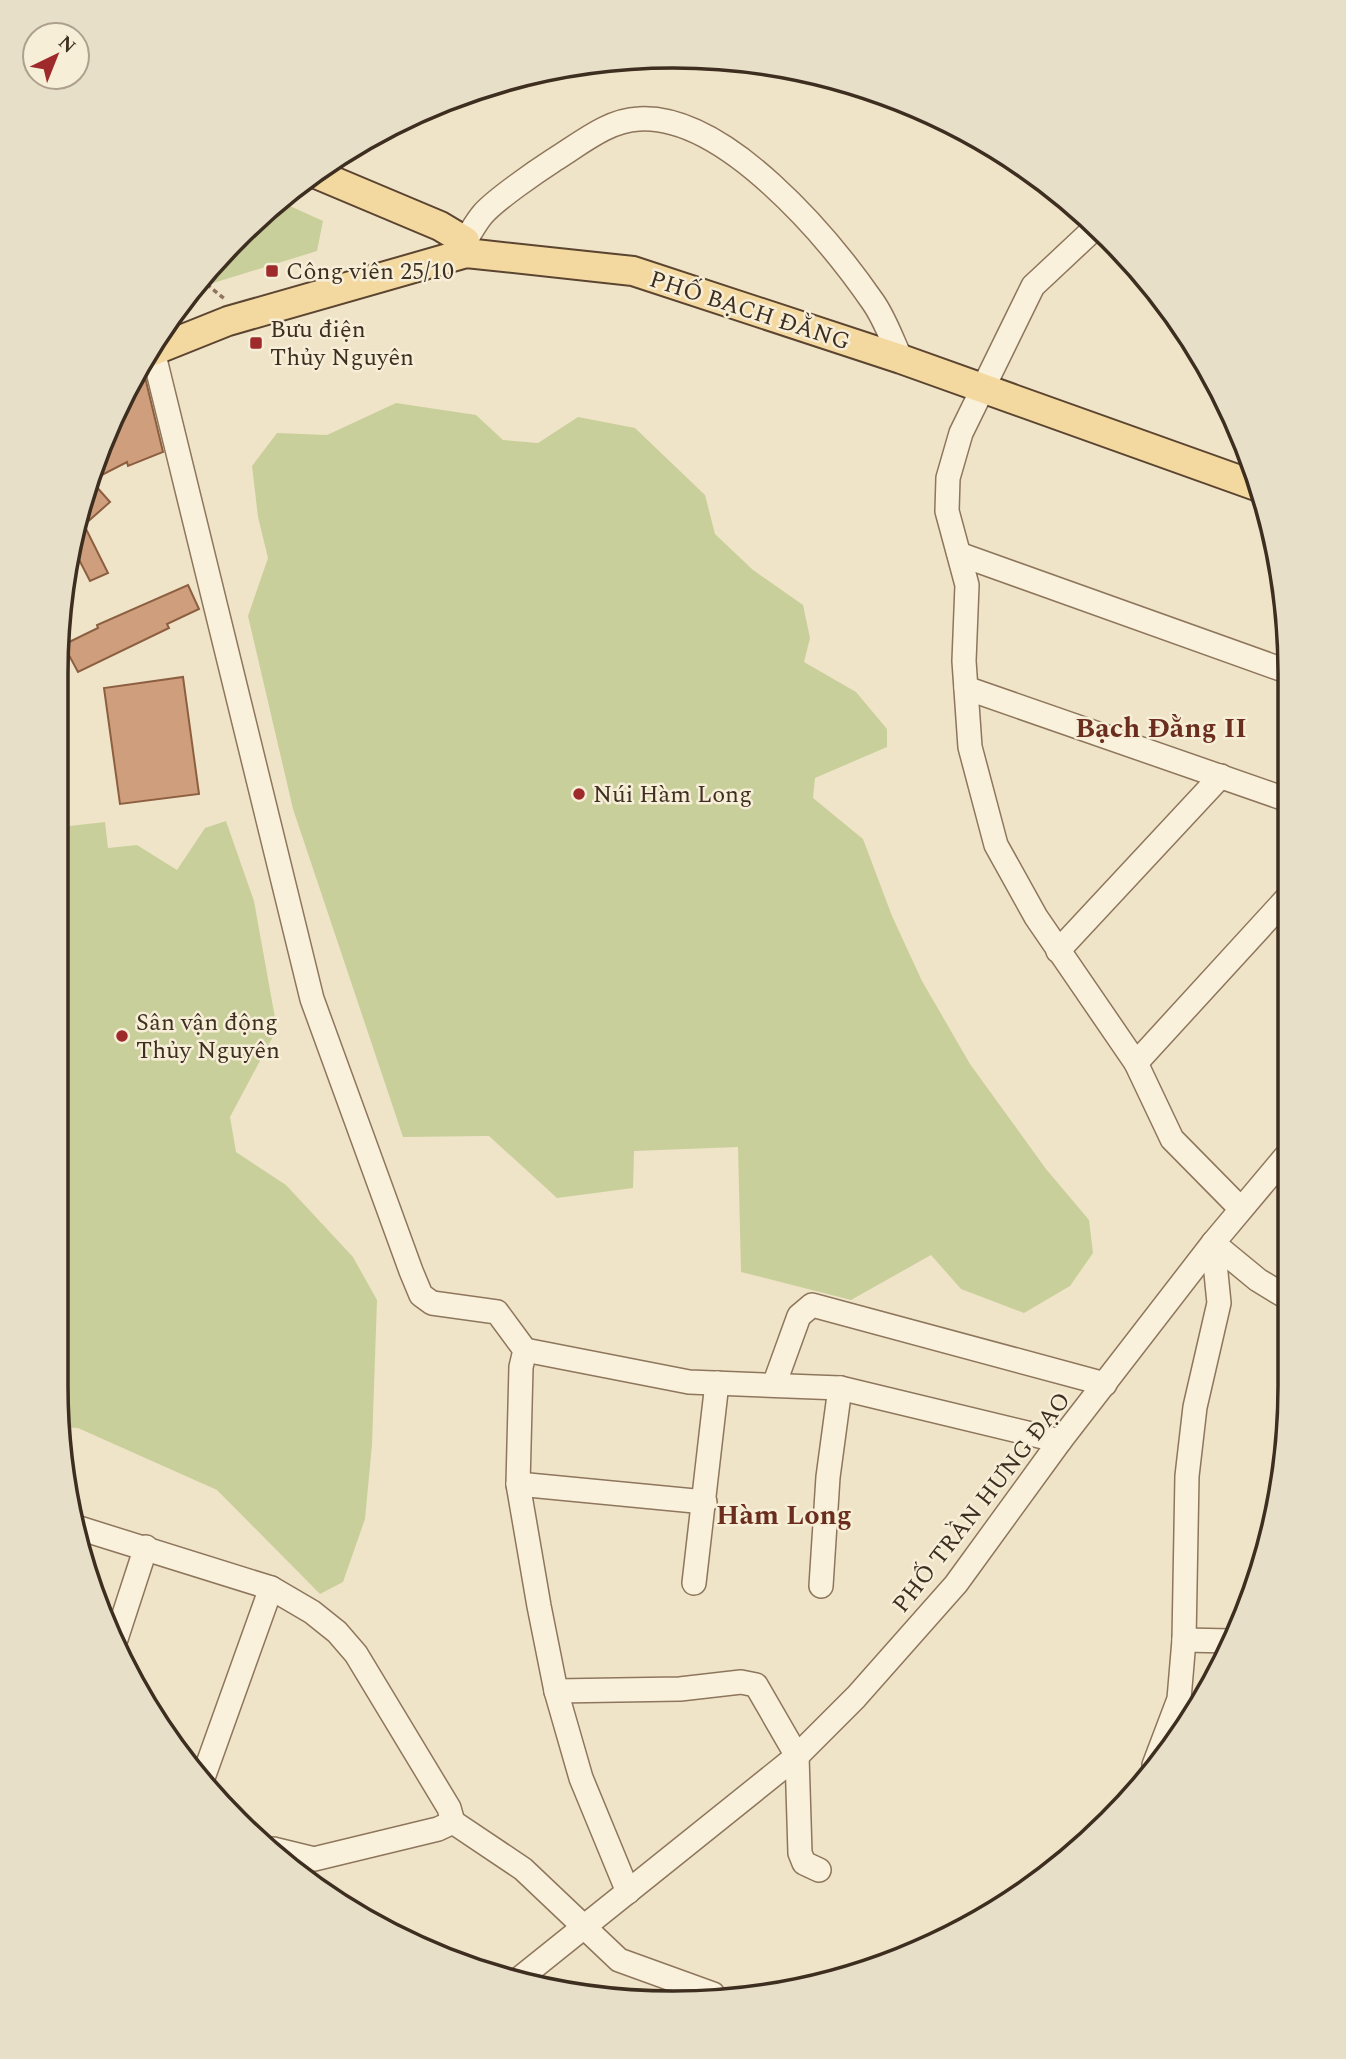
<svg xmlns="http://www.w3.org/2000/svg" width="1346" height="2059" viewBox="0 0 1346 2059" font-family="Spectral,serif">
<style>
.green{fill:#c9cf9b}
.building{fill:#cf9f7d;stroke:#8d5f41;stroke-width:2}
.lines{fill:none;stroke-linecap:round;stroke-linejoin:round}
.minor-casing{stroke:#8d765c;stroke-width:26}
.major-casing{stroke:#5b4430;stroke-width:32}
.path{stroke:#8d765c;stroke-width:3.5;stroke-dasharray:5 3.5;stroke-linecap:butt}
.minor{stroke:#faf1dc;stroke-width:23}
.major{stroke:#f3d9a0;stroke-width:28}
.poi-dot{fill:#9e2a2b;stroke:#f7eed8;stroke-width:2.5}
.labels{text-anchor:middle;stroke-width:5;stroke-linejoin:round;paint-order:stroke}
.poi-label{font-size:24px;fill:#3d2e20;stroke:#f7eed8;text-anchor:start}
.street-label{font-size:24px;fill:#3d2e20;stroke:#f7eed8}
.quarter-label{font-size:28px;font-weight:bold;fill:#6b2e1e;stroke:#f7eed8}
.rim{fill:none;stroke:#3d2e20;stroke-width:3.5}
</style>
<rect width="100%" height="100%" fill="#f0e4c8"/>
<g class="green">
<polygon points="279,201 323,221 317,251 194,289 209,266"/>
<polygon points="396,403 476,415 503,440 538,443 578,417 635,428 705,495 715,534 753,570 803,605 810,638 804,662 856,692 887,729 887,747 815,778 813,798 863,839 892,916 922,981 970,1064 1046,1169 1089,1220 1093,1253 1070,1286 1024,1313 961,1289 931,1255 851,1300 741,1272 738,1147 634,1151 633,1188 557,1198 489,1136 403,1137 293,809 248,616 268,558 258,517 252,466 277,433 327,435"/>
<polygon points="226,821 254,901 277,1029 230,1117 236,1152 286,1185 353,1257 377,1300 372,1445 365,1519 343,1582 320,1594 217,1490 78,1428 63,1427 56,1386 60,827 105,822 108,848 137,845 177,870 205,828"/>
</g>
<g class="building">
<polygon points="140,375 145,377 163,452 128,466 127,462 96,478 119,400 136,376"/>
<polygon points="94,484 110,502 84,525 108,573 90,581 74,550"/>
<polygon points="188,585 199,609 167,624 169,628 78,672 70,657 61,661 61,646 98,628 97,625"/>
<polygon points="183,677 199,794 120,804 104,688"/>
</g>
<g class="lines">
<g class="minor-casing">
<g id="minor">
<polyline points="1096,227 1033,286 961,433 948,478 947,511 967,585 964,661 970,747 996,845 1036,917 1136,1063 1172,1139 1241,1209"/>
<path d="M 465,241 C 471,232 476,222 483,214 C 495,200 537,171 554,160 C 580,144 608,120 639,119 C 725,114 828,237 873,302 C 885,319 892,340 901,359"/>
<polyline points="153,351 312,999 411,1271 421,1295 432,1303 497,1312 525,1350 521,1367 518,1484 539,1606 556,1691 581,1778 628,1892"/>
<polyline points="959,554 1289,672"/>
<polyline points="966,688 1288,800"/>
<polyline points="1058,951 1221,776"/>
<polyline points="1136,1063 1287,898"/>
<polyline points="1213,1243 1258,1280 1286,1297"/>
<polyline points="525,1350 689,1382 840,1388 1060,1441"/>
<polyline points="774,1385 799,1316 812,1305 1105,1384"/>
<polyline points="518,1484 705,1502"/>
<polyline points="79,1528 271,1588 312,1612 337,1632 356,1654 449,1808 453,1822 523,1869 619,1960 713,1994"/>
<polyline points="694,1583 717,1383"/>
<polyline points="821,1586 828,1477 840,1388"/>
<polyline points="116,1639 146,1547"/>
<polyline points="1184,1640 1231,1641"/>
<polyline points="556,1691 680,1689 741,1682 756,1685 797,1756 800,1853 804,1863 819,1870"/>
<polyline points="1154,1765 1179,1699 1184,1640 1187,1476 1195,1407 1219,1303 1213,1243"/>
<polyline points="204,1775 271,1588"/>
<polyline points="273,1849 314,1859 438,1829 453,1822"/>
<polyline points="519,1979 797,1756 856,1697 956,1584 1060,1441 1213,1243 1286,1156"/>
</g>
</g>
<g class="major-casing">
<g id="major">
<polyline points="314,173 440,226 465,241 466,253"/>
<polyline points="153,351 228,321 466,253 633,271 901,359 1259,487"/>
</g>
</g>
<polyline class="path" points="200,279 226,300"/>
<use href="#minor" class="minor"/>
<use href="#major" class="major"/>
</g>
<g class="poi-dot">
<rect x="265" y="264" width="14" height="14" rx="3.5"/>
<rect x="249" y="336" width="14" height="14" rx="3.5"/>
<circle cx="579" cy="794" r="7"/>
<circle cx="122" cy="1036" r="7"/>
</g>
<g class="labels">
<g class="poi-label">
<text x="286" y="279">Công viên 25/10</text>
<text x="270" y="337">Bưu điện<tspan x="270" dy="28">Thủy Nguyên</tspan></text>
<text x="593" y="802">Núi Hàm Long</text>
<text x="136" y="1030">Sân vận động<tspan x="136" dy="28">Thủy Nguyên</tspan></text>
</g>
<g class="street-label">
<text transform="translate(750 310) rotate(18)" y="8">PHỐ BẠCH ĐẰNG</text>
<text transform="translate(981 1502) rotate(-52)" y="8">PHỐ TRẦN HƯNG ĐẠO</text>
</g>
<g class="quarter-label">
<text x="1161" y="737">Bạch Đằng II</text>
<text x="784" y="1524">Hàm Long</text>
</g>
</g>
<path d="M0 0H1346V2059H0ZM673 68H673A605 605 0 0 1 1278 673V1386A605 605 0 0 1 673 1991H673A605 605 0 0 1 68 1386V673A605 605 0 0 1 673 68Z" fill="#e8dfc9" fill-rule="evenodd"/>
<path class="rim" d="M673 68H673A605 605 0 0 1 1278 673V1386A605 605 0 0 1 673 1991H673A605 605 0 0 1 68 1386V673A605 605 0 0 1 673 68Z"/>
<g transform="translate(56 56) rotate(43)"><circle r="33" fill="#f7eed8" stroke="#ada18e" stroke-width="2"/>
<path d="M0-5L12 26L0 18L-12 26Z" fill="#9e2a2b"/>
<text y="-10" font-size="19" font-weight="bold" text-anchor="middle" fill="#3d2e20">N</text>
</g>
</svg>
